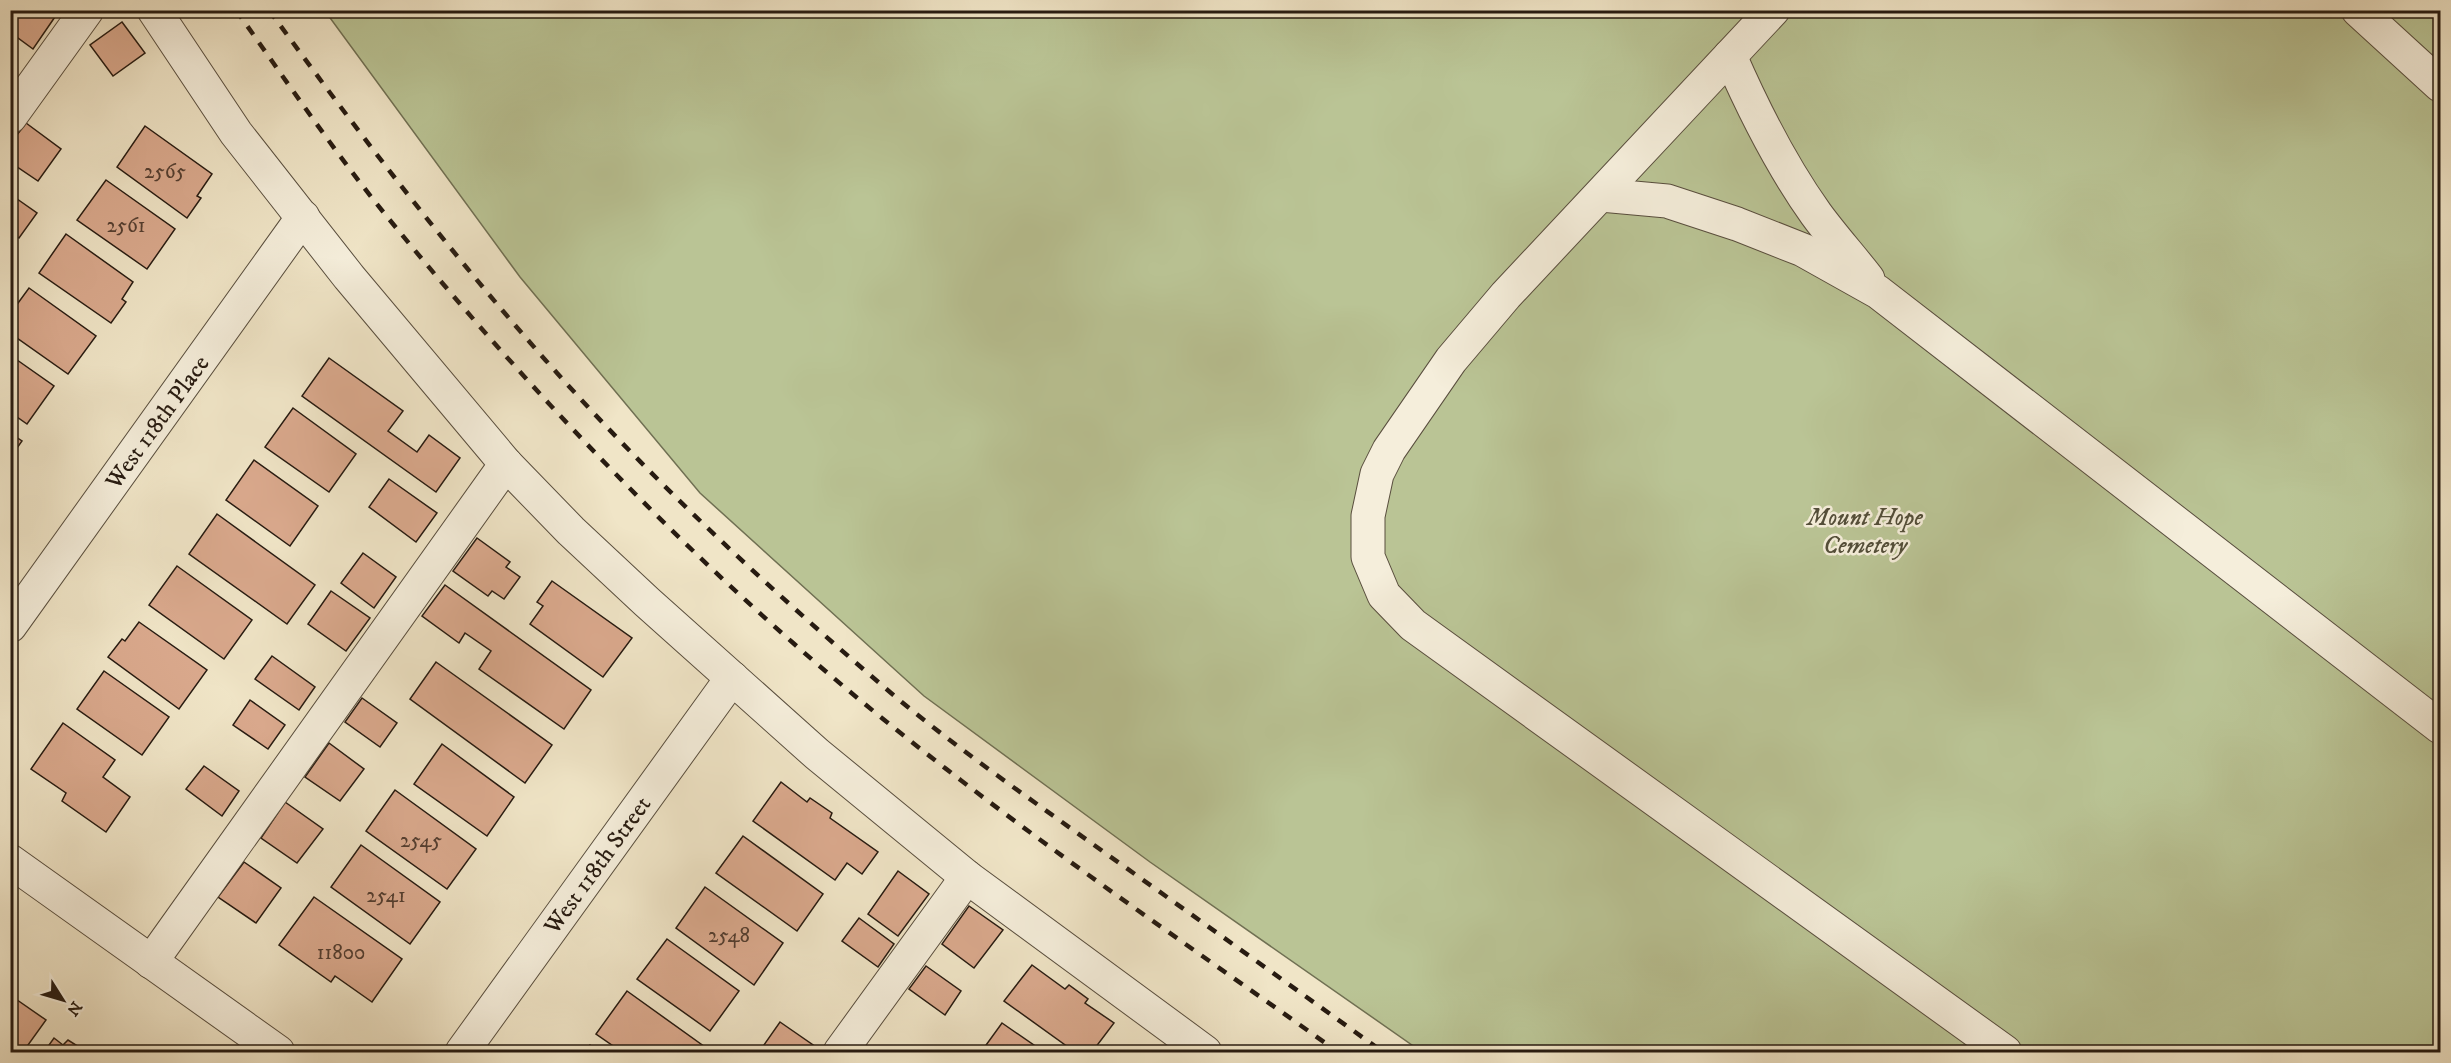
<svg xmlns="http://www.w3.org/2000/svg" width="2451" height="1063" viewBox="0 0 2451 1063" font-family="'IM FELL DW Pica',serif">
<style>
.green{fill:#bac495;stroke:#707053;stroke-width:1.5}
.building{fill:#daa98d;stroke:#271b11;stroke-width:1.5}
.lines{fill:none;stroke-linecap:round;stroke-linejoin:round}
.minor-casing{stroke:#594e3e;stroke-width:35}
.minor{stroke:#f5eedb;stroke-width:33}
.rail{stroke:#271b11;stroke-width:4.5;stroke-dasharray:10 10;stroke-linecap:butt}
.labels{text-anchor:middle;stroke-width:5;stroke-linejoin:round;paint-order:stroke}
.number-label{font-size:21px;fill:#543e30}
.street-label{font-size:24px;fill:#271b11;stroke:#f5eedb}
.park-label{font-size:24px;font-style:italic;fill:#534e39;stroke:#f5eedb}
</style>
<rect width="100%" height="100%" fill="#f0e5c7"/>
<filter id="stains"><feTurbulence type="fractalNoise" baseFrequency=".00333" numOctaves="4"/><feColorMatrix values="0 0 0 0 .2 0 0 0 0 .09 0 0 0 0 .02 0 0 0 .5 -.17"/></filter>
<radialGradient id="worn" r=".72"><stop offset=".6" stop-color="#630" stop-opacity="0"/><stop offset="1" stop-color="#630" stop-opacity=".3"/></radialGradient>
<polygon class="green" points="325,11 2440,11 2440,1052 1422,1052 1150,862 924,696 700,493 520,277"/>
<g class="building">
<polygon points="10,10 58,10 59,11 33,49 10,32"/>
<polygon points="122,22 145,53 113,76 90,45"/>
<polygon points="26,123 61,149 38,181 10,162 10,144"/>
<polygon points="145,126 212,174 197,196 201,198 187,218 117,167"/>
<polygon points="106,180 175,229 147,269 77,220"/>
<polygon points="10,194 37,213 19,238 10,232"/>
<polygon points="66,234 133,282 122,299 126,302 111,323 39,273"/>
<polygon points="29,288 96,336 68,374 10,333 10,314"/>
<polygon points="10,355 54,386 27,424 10,412"/>
<polygon points="329,358 403,411 388,431 417,452 429,435 460,458 436,492 302,396"/>
<polygon points="293,408 356,454 329,492 265,447"/>
<polygon points="10,433 22,441 10,458"/>
<polygon points="254,460 318,506 290,546 226,500"/>
<polygon points="389,479 437,513 416,542 369,507"/>
<polygon points="217,514 315,585 287,624 189,554"/>
<polygon points="477,538 510,562 506,567 520,577 504,599 492,591 488,596 453,571"/>
<polygon points="363,553 396,577 374,608 341,583"/>
<polygon points="177,566 252,620 224,659 149,605"/>
<polygon points="552,581 632,638 603,677 530,624 543,606 537,602"/>
<polygon points="445,585 591,690 564,729 479,669 491,651 465,633 459,643 422,616"/>
<polygon points="331,591 370,618 346,651 308,624"/>
<polygon points="139,622 207,670 179,709 108,657 122,639 125,641"/>
<polygon points="272,656 315,687 299,710 255,679"/>
<polygon points="436,662 552,745 525,783 410,699"/>
<polygon points="104,671 169,717 142,755 77,709"/>
<polygon points="362,698 397,723 380,747 345,722"/>
<polygon points="250,700 285,725 268,749 233,725"/>
<polygon points="63,723 115,760 103,777 130,797 106,832 62,801 66,793 31,769"/>
<polygon points="329,743 364,769 340,801 305,777"/>
<polygon points="442,744 514,797 487,836 414,784"/>
<polygon points="204,766 239,791 222,816 186,789"/>
<polygon points="781,782 807,802 810,798 832,813 830,818 878,852 862,874 847,863 835,880 753,821"/>
<polygon points="395,790 476,849 447,889 366,831"/>
<polygon points="285,802 323,829 297,863 261,838"/>
<polygon points="743,836 823,894 797,931 716,873"/>
<polygon points="361,845 440,902 410,944 331,887"/>
<polygon points="244,862 281,888 256,923 218,897"/>
<polygon points="898,871 929,894 898,936 868,914"/>
<polygon points="705,887 783,943 754,985 676,928"/>
<polygon points="314,897 402,959 372,1002 335,976 331,982 279,945"/>
<polygon points="969,906 1003,930 974,968 942,944"/>
<polygon points="859,918 894,944 878,967 842,941"/>
<polygon points="667,939 739,991 710,1031 637,979"/>
<polygon points="1032,965 1065,989 1069,985 1088,999 1085,1003 1114,1023 1092,1052 1075,1052 1004,1001"/>
<polygon points="926,966 961,991 945,1015 909,989"/>
<polygon points="627,991 712,1052 622,1052 596,1034"/>
<polygon points="10,995 46,1020 23,1052 10,1052"/>
<polygon points="780,1022 816,1047 813,1052 759,1052"/>
<polygon points="1002,1023 1044,1052 981,1052"/>
<polygon points="54,1038 63,1045 68,1040 87,1052 44,1052"/>
<polygon points="590,1045 600,1052 585,1052"/>
</g>
<g class="lines">
<g class="minor-casing">
<g id="minor">
<polyline points="154,10 236,133 349,277 506,464 571,531 647,602 817,754 967,877 1205,1052"/>
<polyline points="1773,10 1506,295 1451,360 1389,450 1377,474 1368,516 1368,557 1384,595 1413,625 2005,1052"/>
<polyline points="2358,10 2440,85"/>
<path d="M 1730,56 C 1754,111 1781,165 1816,214 C 1832,236 1851,257 1868,279"/>
<polyline points="10,117 87,10"/>
<polyline points="1601,195 1667,201 1737,224 1803,250 1878,292 2440,727"/>
<polyline points="10,626 303,217"/>
<polyline points="10,861 278,1052"/>
<polyline points="151,962 506,464"/>
<polyline points="462,1052 732,678"/>
<polyline points="840,1052 967,877"/>
</g>
</g>
<use href="#minor" class="minor"/>
<g class="rail">
<path d="M 236,10 C 282,75 327,141 376,203 C 503,360 640,508 792,642 C 963,793 1153,920 1338,1052"/>
<path d="M 269,10 C 360,135 454,258 557,373 C 659,487 774,593 891,693 C 955,747 1026,796 1094,845 C 1191,914 1287,983 1383,1052"/>
</g>
</g>
<g class="labels">
<g class="number-label">
<text x="165" y="178">2565</text>
<text x="126" y="232">2561</text>
<text x="421" y="847">2545</text>
<text x="386" y="902">2541</text>
<text x="729" y="942">2548</text>
<text x="341" y="959">11800</text>
</g>
<g class="street-label">
<text transform="translate(157 422) rotate(-54)" y="8">West 118th Place</text>
<text transform="translate(597 865) rotate(-54)" y="8">West 118th Street</text>
</g>
<g class="park-label">
<text x="1865" y="525">Mount Hope<tspan x="1865" dy="28">Cemetery</tspan></text>
</g>
</g>
<rect width="2451" height="1063" fill="none" stroke="#f0e5c7" stroke-width="36"/>
<rect x="12" y="12" width="2427" height="1039" fill="none" stroke="#271b11" stroke-width="3"/>
<rect x="18" y="18" width="2415" height="1027" fill="none" stroke="#271b11" stroke-width="1.5"/>
<g transform="translate(63 1000) rotate(127)" stroke="#f5eedb" stroke-width="4.5" paint-order="stroke">
<path d="M0-4.5L10 22L0 15L-10 22Z" fill="#271b11"/>
<text y="-9" font-size="16" font-weight="bold" text-anchor="middle" fill="#271b11">N</text>
</g>
<rect width="100%" height="100%" filter="url(#stains)"/>
<rect width="100%" height="100%" fill="url(#worn)"/>
</svg>
